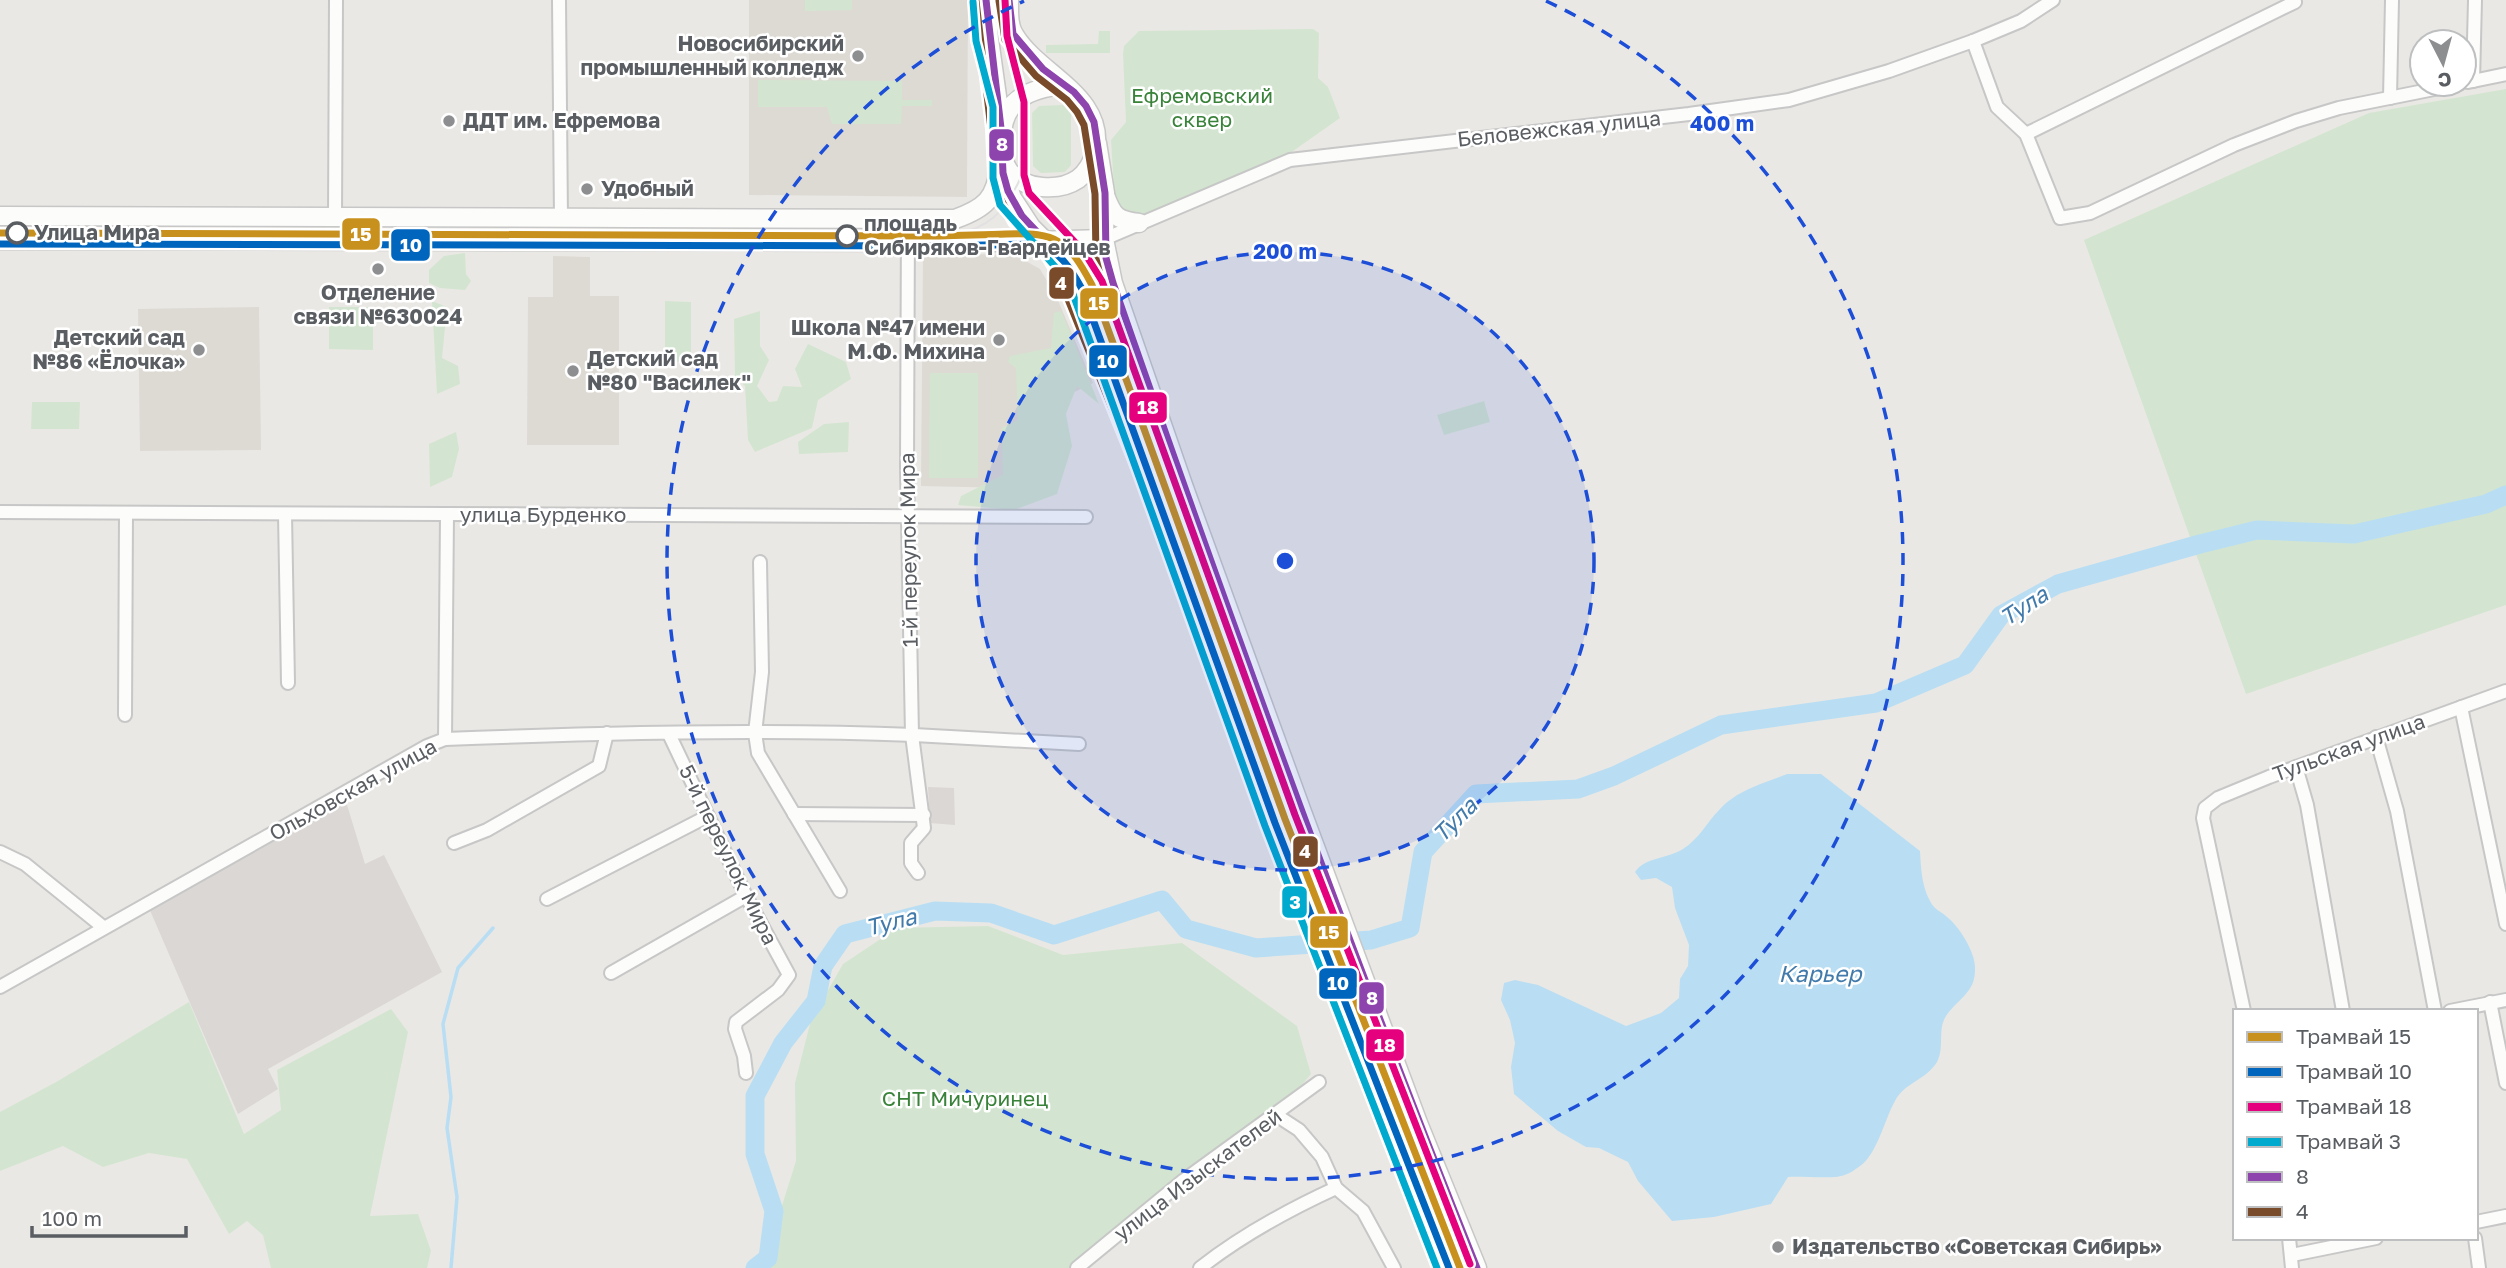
<svg xmlns="http://www.w3.org/2000/svg" width="2506" height="1268" viewBox="0 0 2506 1268" font-family="'Golos Text',sans-serif">
<style>
.industrial{fill:#dad7d4}
.education{fill:#dddad4}
.green{fill:#d3e5d0}
.water{fill:#b9def3}
.lines{fill:none;stroke-linecap:round;stroke-linejoin:round}
.stream{stroke:#b9def3;stroke-width:3.5}
.river{stroke:#b9def3;stroke-width:19}
.street-casing{stroke:#c6c7c6;stroke-width:16}
.secondary-casing{stroke:#c6c7c6;stroke-width:21}
.street{stroke:#fcfcfb;stroke-width:12}
.secondary{stroke:#fcfcfb;stroke-width:18}
.tram{stroke:#e2e1e1;stroke-width:2}
.bus-1-casing{stroke:#fff;stroke-width:12}
.bus-2-casing{stroke:#fff;stroke-width:12}
.bus-1{stroke:#8e44ad;stroke-width:7}
.bus-2{stroke:#7a4b2a;stroke-width:7}
.tram-1-casing{stroke:#fff;stroke-width:12}
.tram-2-casing{stroke:#fff;stroke-width:12}
.tram-3-casing{stroke:#fff;stroke-width:12}
.tram-4-casing{stroke:#fff;stroke-width:12}
.tram-1{stroke:#c8901d;stroke-width:7}
.tram-2{stroke:#0065bd;stroke-width:7}
.tram-3{stroke:#e5007d;stroke-width:7}
.tram-4{stroke:#00a9ce;stroke-width:7}
.ring{fill:none;stroke:#1d4ed8;stroke-width:3.5;stroke-dasharray:12 9}
.poi-dot{fill:#8c8e90;stroke:#fff;stroke-width:2.5}
.stop-dot{fill:#fff;stroke:#5a5e62;stroke-width:3.5}
.labels{text-anchor:middle;stroke-width:5;stroke-linejoin:round;paint-order:stroke}
.poi-label{font-size:21px;font-weight:bold;fill:#5a5e62;stroke:#fff;text-anchor:start}
.park-label{font-size:21px;fill:#398239;stroke:#fff}
.street-label{font-size:21px;fill:#5a5e62;stroke:#fff}
.stop-label{font-size:21px;font-weight:bold;fill:#5a5e62;stroke:#fff;text-anchor:start}
.water-label{font-size:23px;font-style:italic;fill:#427bab;stroke:#fff}
.centre{fill:#1d4ed8;stroke:#fff;stroke-width:3.5}
.ring-label{font-size:21px;text-anchor:middle;font-weight:bold;fill:#1d4ed8;stroke:#fff;stroke-width:5;stroke-linejoin:round;paint-order:stroke}
.line-badge{stroke:#fff;stroke-width:2.5}
.badge-label{font-size:19px;text-anchor:middle;font-weight:bold;fill:#fff}
</style>
<rect width="100%" height="100%" fill="#eae8e4"/>
<g class="industrial">
<polygon points="928,787 954,788 955,825 930,823"/>
<polygon points="344,795 365,864 384,855 442,972 268,1069 278,1089 238,1114 149,908 330,811"/>
</g>
<g class="education">
<polygon points="749,0 968,0 967,197 749,195"/>
<polygon points="923,253 1015,255 1040,269 1057,298 1093,383 1064,397 1008,488 921,486"/>
<polygon points="553,256 590,257 590,296 619,296 619,445 527,445 528,297 553,297"/>
<polygon points="259,307 261,450 140,451 138,309"/>
</g>
<g class="green">
<polygon points="805,0 852,0 852,10 805,11"/>
<polygon points="1313,29 1319,33 1318,78 1328,87 1340,118 1286,156 1139,218 1115,206 1111,140 1126,122 1123,54 1124,46 1139,31"/>
<polygon points="1099,31 1110,31 1110,53 1046,53 1046,45 1098,44"/>
<polygon points="758,80 902,81 902,100 932,100 932,106 902,106 901,124 832,124 827,107 758,107"/>
<polygon points="2506,89 2506,605 2246,694 2084,240 2369,113"/>
<polygon points="1063,105 1071,113 1071,165 1065,172 1041,173 1033,166 1032,113 1039,106"/>
<polygon points="465,253 466,274 471,281 465,290 440,288 429,283 429,270 444,256"/>
<polygon points="432,301 447,307 442,358 458,366 460,384 437,394"/>
<polygon points="665,301 691,302 691,362 665,361"/>
<polygon points="329,307 373,307 373,350 329,349"/>
<polygon points="760,311 760,346 769,360 757,386 769,402 777,401 783,386 802,387 795,369 808,344 846,362 851,379 818,400 812,428 755,452 748,440 745,386 735,377 734,319"/>
<polygon points="1061,311 1099,404 1077,386 1066,414 1072,446 1057,494 1014,510 958,505 961,496 1003,475 1002,428 1018,420 1016,368 1008,362 1010,356 1051,348 1054,313"/>
<polygon points="930,373 978,373 978,478 929,478"/>
<polygon points="1484,401 1490,422 1444,435 1437,415"/>
<polygon points="32,402 80,402 79,429 31,429"/>
<polygon points="849,422 848,452 799,454 798,442 824,424"/>
<polygon points="456,432 459,449 452,477 430,487 429,444"/>
<polygon points="988,926 1063,955 1182,943 1297,1026 1311,1074 1275,1117 1077,1268 747,1268 769,1247 796,1161 795,1083 811,1020 843,964 897,928"/>
<polygon points="189,1002 244,1134 281,1110 277,1070 391,1009 408,1032 370,1216 418,1214 431,1251 427,1268 271,1268 263,1235 247,1221 229,1234 187,1159 149,1153 103,1167 63,1146 0,1171 0,1112 58,1081"/>
</g>
<path class="water" d="M 1787,774 L 1821,774 L 1920,851 C 1921,870 1922,891 1934,907 C 1938,911 1943,913 1947,917 C 1959,926 1975,952 1975,967 C 1976,993 1959,997 1946,1016 C 1937,1030 1945,1047 1937,1062 C 1926,1080 1904,1083 1895,1101 C 1885,1118 1877,1155 1860,1166 C 1855,1170 1847,1175 1841,1176 C 1831,1179 1800,1176 1788,1177 L 1771,1204 L 1714,1217 L 1672,1221 L 1638,1181 L 1628,1162 L 1599,1148 L 1586,1147 L 1558,1131 L 1514,1094 L 1511,1067 L 1515,1043 L 1510,1020 L 1501,1000 L 1504,983 L 1515,980 L 1538,985 L 1626,1026 L 1661,1013 L 1679,998 L 1680,979 L 1688,966 L 1689,945 L 1675,908 L 1672,887 L 1656,878 L 1641,880 L 1635,872 C 1645,857 1667,859 1683,849 C 1699,839 1707,822 1720,809 C 1737,790 1764,783 1787,774 Z"/>
<g class="lines">
<polyline class="stream" points="451,1268 457,1197 447,1128 451,1097 443,1024 458,968 493,928"/>
<polyline class="river" points="755,1268 768,1258 774,1211 755,1154 755,1096 783,1043 816,1001 823,966 845,934 935,911 991,913 1054,935 1162,900 1186,929 1256,948 1371,940 1410,928 1423,852 1476,794 1578,789 1614,776 1721,725 1876,703 1965,665 2001,615 2058,584 2200,544 2257,530 2354,534 2486,504 2506,495"/>
<g class="street-casing">
<g id="street">
<polyline points="559,0 561,218"/>
<polyline points="1973,41 1997,107 2026,134 2060,218 2090,213 2234,145 2296,121 2339,108 2459,84"/>
<polyline points="2473,81 2475,0"/>
<polyline points="2468,82 2506,74"/>
<polyline points="2390,98 2392,0"/>
<polyline points="2026,134 2295,2"/>
<polyline points="335,218 336,0"/>
<polyline points="908,219 907,466 912,735 924,828 911,843 911,863 918,873"/>
<polyline points="1104,239 1290,160 1689,114 1789,100 1889,71 1973,41 2021,21 2053,0"/>
<polyline points="0,512 1086,517"/>
<polyline points="285,514 288,683"/>
<polyline points="760,562 762,672 755,733 758,753 840,891"/>
<polyline points="2461,707 2506,924"/>
<polyline points="125,715 126,513"/>
<polyline points="669,734 746,896 789,975 778,990 736,1022 735,1029 744,1056 746,1073"/>
<polyline points="2376,737 2397,811 2435,1011"/>
<polyline points="445,739 447,515"/>
<polyline points="2296,767 2307,805 2343,1011"/>
<polyline points="794,814 924,815"/>
<polyline points="454,843 487,830 599,766 607,733"/>
<polyline points="0,852 25,864 103,927"/>
<polyline points="547,899 708,816"/>
<polyline points="611,973 746,896"/>
<path d="M 0,987 L 427,746 L 445,739 C 601,733 758,729 914,735 C 969,738 1024,741 1079,744"/>
<polyline points="2490,1002 2506,1083"/>
<polyline points="2244,1011 2203,818 2205,808 2218,798 2269,777 2506,691"/>
<polyline points="2450,1011 2506,1000"/>
<polyline points="1276,1115 1299,1130 1322,1157 1336,1188 1363,1211 1394,1268"/>
<polyline points="2476,1222 2506,1216"/>
<polyline points="2289,1238 2292,1268"/>
<polyline points="2475,1238 2479,1268"/>
<polyline points="2292,1255 2376,1238"/>
<polyline points="1077,1268 1184,1180 1319,1082"/>
<path d="M 1200,1268 C 1242,1235 1288,1210 1336,1188"/>
</g>
</g>
<g class="secondary-casing">
<g id="secondary">
<polyline points="986,0 989,39 1001,125"/>
<path d="M 1009,0 C 1009,12 1008,26 1015,36 C 1040,76 1106,96 1095,152 C 1093,162 1086,173 1078,179 C 1059,192 1024,190 1009,171 C 1002,162 1002,151 1002,141 C 1000,101 1029,88 1064,85"/>
<polyline points="1097,143 1105,193 1104,239 1113,283 1183,485 1302,812 1418,1123 1477,1268"/>
<polyline points="1002,156 1003,173 1012,198 1031,227 1055,251 1070,277 1159,495 1276,823 1353,1029 1447,1268"/>
<path d="M 1105,195 C 1113,217 1117,220 1139,223"/>
<path d="M 0,216 L 955,219 C 986,208 995,199 1000,166"/>
<polyline points="0,240 994,242 1104,239"/>
</g>
</g>
<use href="#street" class="street"/>
<use href="#secondary" class="secondary"/>
<path class="tram" d="M 953,235 C 989,228 1005,212 1020,179"/>
<g class="bus-1-casing">
<g id="bus-1">
<polyline points="986,0 1001,128 1003,173 1008,191 1022,216 1055,251 1070,277 1146,464"/>
<path d="M 1009,0 L 1013,34 L 1043,69 L 1074,92 L 1086,106 L 1094,122 L 1105,193 L 1106,258 L 1113,283 C 1228,614 1347,943 1477,1268"/>
</g>
</g>
<g class="bus-2-casing">
<g id="bus-2">
<polyline points="976,1 991,129 993,175 998,194 1013,222 1047,257 1061,282 1136,468"/>
<path d="M 999,1 L 1005,40 L 1036,76 L 1067,100 L 1077,112 L 1084,125 L 1095,194 L 1096,259 L 1103,286 C 1217,616 1336,944 1466,1268"/>
</g>
</g>
<use href="#bus-1" class="bus-1"/>
<use href="#bus-2" class="bus-2"/>
<g class="tram-1-casing">
<path id="tram-1" d="M 0,233 L 940,236 C 962,235 984,235 1006,234 C 1057,232 1068,240 1092,285 L 1285,819 L 1460,1268"/>
</g>
<g class="tram-2-casing">
<path id="tram-2" d="M 0,244 L 940,246 L 1036,244 C 1059,249 1071,269 1082,289 L 1275,823 L 1449,1268"/>
</g>
<g class="tram-3-casing">
<polyline id="tram-3" points="1005,0 1007,36 1024,102 1024,175 1029,193 1084,252 1102,281 1295,815 1470,1264"/>
</g>
<g class="tram-4-casing">
<polyline id="tram-4" points="973,2 976,41 993,107 993,178 1000,205 1059,271 1073,294 1265,826 1437,1268"/>
</g>
<use href="#tram-1" class="tram-1"/>
<use href="#tram-2" class="tram-2"/>
<use href="#tram-3" class="tram-3"/>
<use href="#tram-4" class="tram-4"/>
</g>
<circle cx="1285" cy="561" r="309" fill="#1d4ed8" fill-opacity=".12"/>
<g class="ring">
<circle cx="1285" cy="561" r="309"/>
<path d="M1546 1A618 618 0 1 1 1024 1"/>
</g>
<g class="poi-dot">
<circle cx="858" cy="56" r="7"/>
<circle cx="449" cy="121" r="7"/>
<circle cx="587" cy="189" r="7"/>
<circle cx="378" cy="269" r="7"/>
<circle cx="999" cy="340" r="7"/>
<circle cx="199" cy="350" r="7"/>
<circle cx="573" cy="371" r="7"/>
<circle cx="1778" cy="1247" r="7"/>
</g>
<g class="stop-dot">
<circle cx="17" cy="233" r="10"/>
<circle cx="847" cy="236" r="10"/>
</g>
<g class="labels">
<g class="poi-label">
<text x="844" y="51" text-anchor="end">Новосибирский<tspan x="844" dy="24">промышленный колледж</tspan></text>
<text x="463" y="128">ДДТ им. Ефремова</text>
<text x="601" y="196">Удобный</text>
<text x="378" y="300" text-anchor="middle">Отделение<tspan x="378" dy="24">связи №630024</tspan></text>
<text x="985" y="335" text-anchor="end">Школа №47 имени<tspan x="985" dy="24">М.Ф. Михина</tspan></text>
<text x="185" y="345" text-anchor="end">Детский сад<tspan x="185" dy="24">№86 «Ёлочка»</tspan></text>
<text x="587" y="366">Детский сад<tspan x="587" dy="24">№80 "Василек"</tspan></text>
<text x="1792" y="1254">Издательство «Советская Сибирь»</text>
</g>
<g class="park-label">
<text x="1202" y="103">Ефремовский<tspan x="1202" dy="24">сквер</tspan></text>
<text x="965" y="1106">СНТ Мичуринец</text>
</g>
<g class="street-label">
<text transform="translate(1559 129) rotate(-6)" y="7">Беловежская улица</text>
<text x="543" y="522">улица Бурденко</text>
<text transform="translate(909 550) rotate(-91)" y="7">1-й переулок Мира</text>
<text transform="translate(2349 748) rotate(-20)" y="7">Тульская улица</text>
<text transform="translate(353 790) rotate(-29)" y="7">Ольховская улица</text>
<text transform="translate(728 855) rotate(64)" y="7">5-й переулок Мира</text>
<text transform="translate(1198 1175) rotate(-37)" y="7">улица Изыскателей</text>
</g>
<g class="stop-label">
<text x="864" y="231">площадь<tspan x="864" dy="24">Сибиряков-Гвардейцев</tspan></text>
<text x="34" y="240">Улица Мира</text>
</g>
<g class="water-label">
<text transform="translate(2024 606) rotate(-33)" y="8">Тула</text>
<text transform="translate(1455 820) rotate(-45)" y="8">Тула</text>
<text transform="translate(891 922) rotate(-14)" y="8">Тула</text>
<text x="1820" y="982">Карьер</text>
</g>
</g>
<circle cx="1285" cy="561" r="10" class="centre"/>
<g class="ring-label">
<text x="1722" y="131">400 m</text>
<text x="1285" y="259">200 m</text>
</g>
<g class="line-badge">
<rect x="988" y="128" width="27" height="34" rx="7" fill="#8e44ad"/>
<rect x="341" y="217" width="40" height="34" rx="7" fill="#c8901d"/>
<rect x="390" y="228" width="41" height="34" rx="7" fill="#0065bd"/>
<rect x="1048" y="266" width="27" height="34" rx="7" fill="#7a4b2a"/>
<rect x="1079" y="287" width="40" height="33" rx="7" fill="#c8901d"/>
<rect x="1088" y="344" width="40" height="34" rx="7" fill="#0065bd"/>
<rect x="1128" y="391" width="40" height="33" rx="7" fill="#e5007d"/>
<rect x="1292" y="835" width="27" height="33" rx="7" fill="#7a4b2a"/>
<rect x="1281" y="885" width="27" height="34" rx="7" fill="#00a9ce"/>
<rect x="1309" y="915" width="40" height="34" rx="7" fill="#c8901d"/>
<rect x="1318" y="967" width="40" height="33" rx="7" fill="#0065bd"/>
<rect x="1358" y="981" width="27" height="34" rx="7" fill="#8e44ad"/>
<rect x="1365" y="1028" width="40" height="34" rx="7" fill="#e5007d"/>
</g>
<g class="badge-label">
<text x="1002" y="151">8</text>
<text x="361" y="241">15</text>
<text x="411" y="252">10</text>
<text x="1061" y="290">4</text>
<text x="1099" y="310">15</text>
<text x="1108" y="368">10</text>
<text x="1148" y="414">18</text>
<text x="1305" y="858">4</text>
<text x="1295" y="909">3</text>
<text x="1329" y="939">15</text>
<text x="1338" y="990">10</text>
<text x="1372" y="1005">8</text>
<text x="1385" y="1052">18</text>
</g>
<rect x="2233" y="1009" width="245" height="231" fill="#ffffff" stroke="#bdbfc0" stroke-width="2"/>
<rect x="2247" y="1032" width="35" height="10" fill="#c8901d" stroke="#bdbfc0" stroke-width="2"/>
<text x="2296" y="1044" font-size="21" fill="#5a5e62">Трамвай 15</text>
<rect x="2247" y="1067" width="35" height="10" fill="#0065bd" stroke="#bdbfc0" stroke-width="2"/>
<text x="2296" y="1079" font-size="21" fill="#5a5e62">Трамвай 10</text>
<rect x="2247" y="1102" width="35" height="10" fill="#e5007d" stroke="#bdbfc0" stroke-width="2"/>
<text x="2296" y="1114" font-size="21" fill="#5a5e62">Трамвай 18</text>
<rect x="2247" y="1137" width="35" height="10" fill="#00a9ce" stroke="#bdbfc0" stroke-width="2"/>
<text x="2296" y="1149" font-size="21" fill="#5a5e62">Трамвай 3</text>
<rect x="2247" y="1172" width="35" height="10" fill="#8e44ad" stroke="#bdbfc0" stroke-width="2"/>
<text x="2296" y="1184" font-size="21" fill="#5a5e62">8</text>
<rect x="2247" y="1207" width="35" height="10" fill="#7a4b2a" stroke="#bdbfc0" stroke-width="2"/>
<text x="2296" y="1219" font-size="21" fill="#5a5e62">4</text>
<g transform="translate(2443 63) rotate(174)"><circle r="33" fill="#ffffff" stroke="#bdbfc0" stroke-width="2"/>
<path d="M0-5L12 26L0 18L-12 26Z" fill="#8c8e90"/>
<text y="-10" font-size="19" font-weight="bold" text-anchor="middle" fill="#5a5e62">С</text>
</g>
<path d="M32 1226v10h154v-10" fill="none" stroke="#5a5e62" stroke-width="3.5"/>
<text x="42" y="1226" font-size="21" fill="#5a5e62" stroke="#ffffff" stroke-width="5" paint-order="stroke">100 m</text>
</svg>
